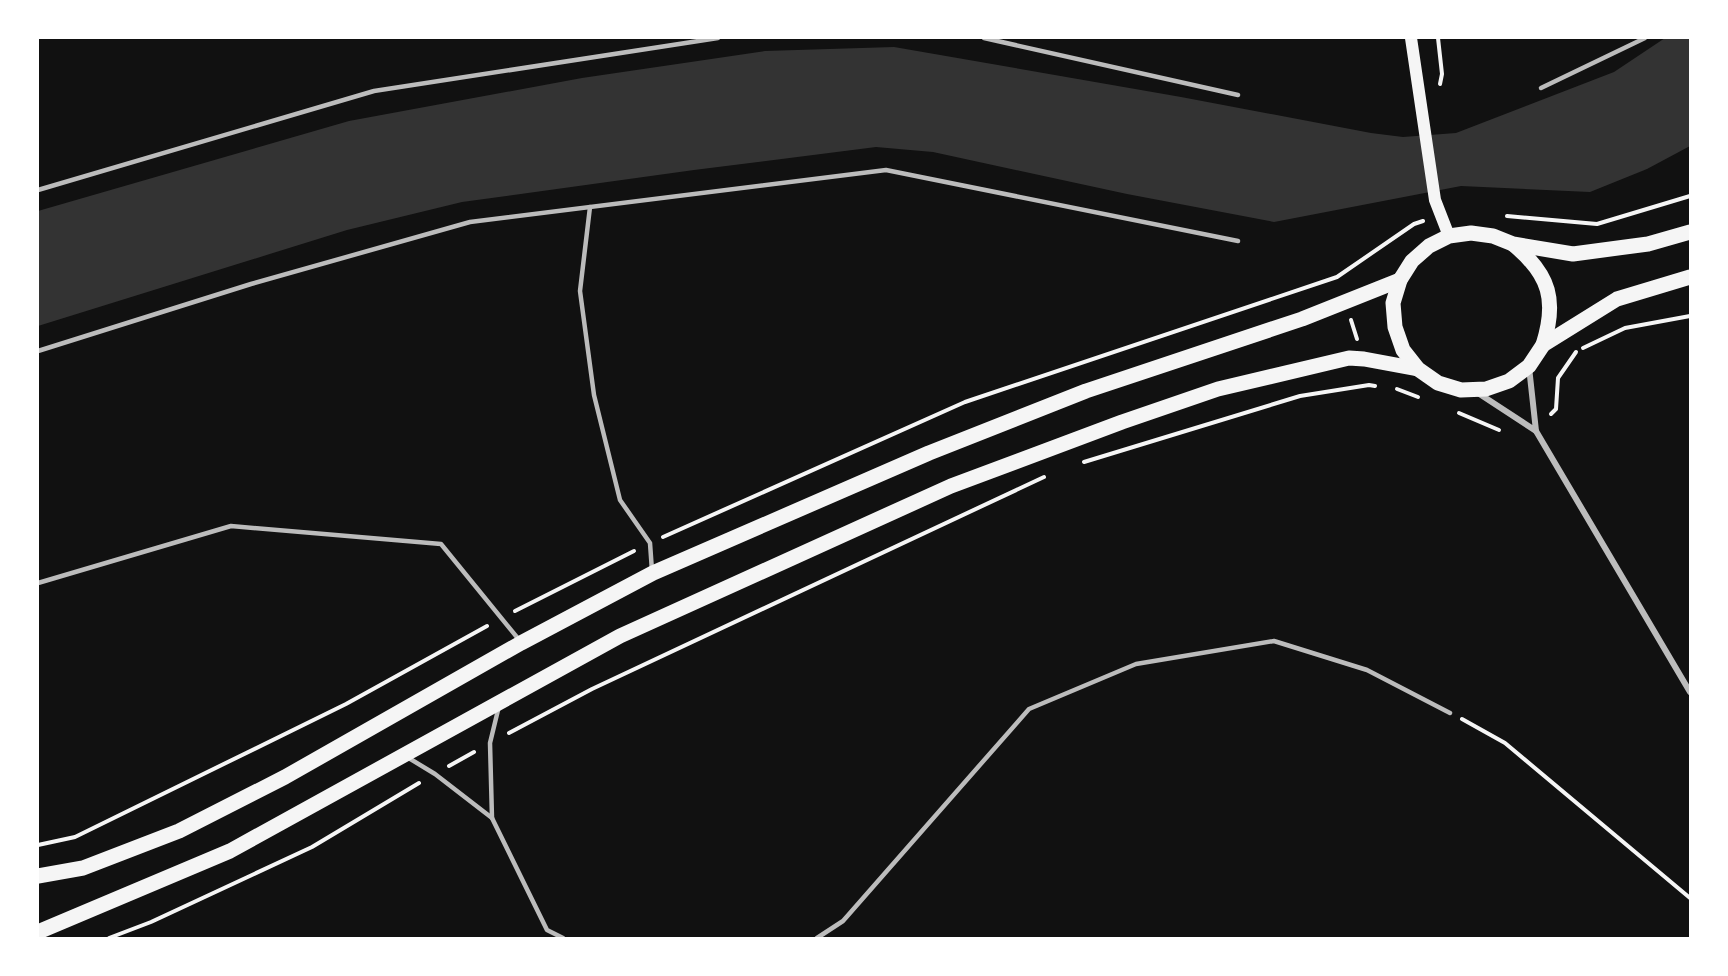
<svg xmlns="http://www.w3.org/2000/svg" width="1728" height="976" viewBox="0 0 1728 976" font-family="'DejaVu Sans',sans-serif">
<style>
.water{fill:#333}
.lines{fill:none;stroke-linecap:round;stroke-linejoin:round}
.path{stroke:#f5f5f5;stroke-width:4}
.service{stroke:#bcbcbc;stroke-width:4.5}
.minor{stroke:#bcbcbc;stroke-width:6}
.secondary{stroke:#f5f5f5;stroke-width:12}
.primary{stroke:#f5f5f5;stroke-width:15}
</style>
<rect width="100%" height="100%" fill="#111"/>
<polygon class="water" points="1665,38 1690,38 1690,146 1647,169 1590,192 1461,186 1274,222 1127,194 933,152 876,147 694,170 462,202 347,230 38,326 38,211 349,121 582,78 765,51 894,47 1181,97 1371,133 1403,137 1456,133 1614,72"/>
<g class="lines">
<g class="path">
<polyline points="1438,38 1442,74 1440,84"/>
<polyline points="1507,216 1597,224 1690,196"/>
<polyline points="1351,320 1357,339"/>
<polyline points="1583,348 1625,328 1690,316"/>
<polyline points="1397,389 1418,397"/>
<polyline points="1459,413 1499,430"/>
<polyline points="1551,414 1556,409 1558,378 1576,352"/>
<polyline points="1084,462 1300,396 1369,385 1375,386"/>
<polyline points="663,537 965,402 1337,277 1414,224 1423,221"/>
<polyline points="515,611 634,551"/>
<polyline points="1462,719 1505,743 1690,898"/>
<polyline points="509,733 592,689 1044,477"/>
<polyline points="449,766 474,752"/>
<polyline points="38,845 75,837 346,704 487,626"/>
<polyline points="109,938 151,922 312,847 419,783"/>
</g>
<g class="service">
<polyline points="984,38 1238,95"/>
<polyline points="1541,88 1645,38"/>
<polyline points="38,190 374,91 718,38"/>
<polyline points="590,207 580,291 594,395 620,500 650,543 652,571"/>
<polyline points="38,351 251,284 470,222 886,170 1238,241"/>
<polyline points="38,583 231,526 441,544 520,641"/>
<polyline points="499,706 490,743 492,818 547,930 563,938"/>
<polyline points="407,757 435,774 492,818"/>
<polyline points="817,938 843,921 1029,709 1136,664 1274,641 1367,670 1450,713"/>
</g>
<g class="minor">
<polyline points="1478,393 1536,431 1529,367"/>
<polyline points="1536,431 1690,692"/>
</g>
<polyline class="secondary" points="1411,38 1435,200 1449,236"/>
<g class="primary">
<polyline points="1690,232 1648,244 1573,254 1513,244 1493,236 1471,233 1449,236 1429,246 1412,261 1400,280 1393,303 1395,327 1403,350 1418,369 1438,383 1461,390 1486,389 1509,381 1529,366 1543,345 1617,299 1690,277"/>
<path d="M 1514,245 C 1550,275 1557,301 1543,345"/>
<polyline points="38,876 83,868 179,831 285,777 521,643 653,573 929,453 1086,391 1302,319 1400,280"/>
<polyline points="38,932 230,851 620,636 951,486 1122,422 1218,389 1349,358 1364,359 1418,369"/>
</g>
</g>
<rect width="1728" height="976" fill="none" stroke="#ffffff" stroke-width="78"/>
</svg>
